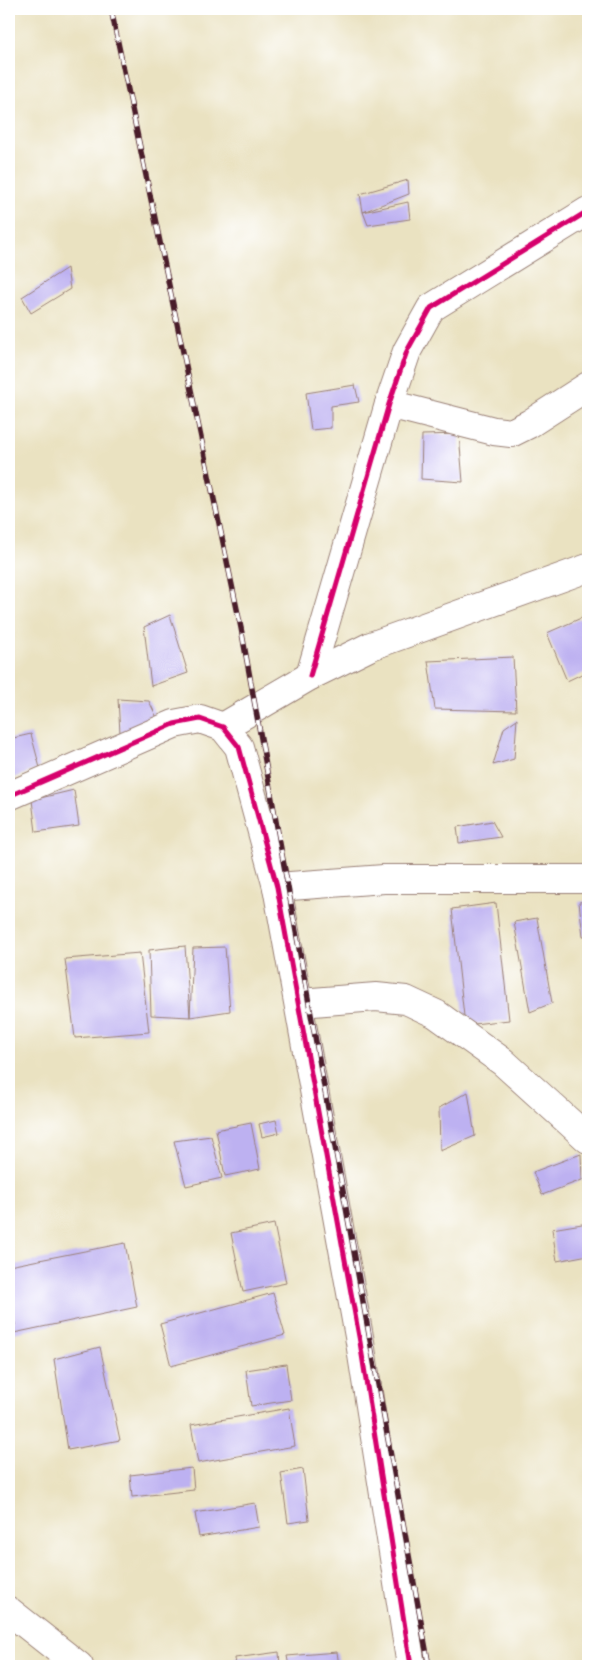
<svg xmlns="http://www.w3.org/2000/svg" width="597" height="1675" viewBox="0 0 597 1675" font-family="Alegreya,serif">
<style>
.building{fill:#bdb1f1}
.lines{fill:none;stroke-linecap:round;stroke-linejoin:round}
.minor-casing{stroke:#9a8076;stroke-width:30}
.minor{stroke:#fff;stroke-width:28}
.rail-casing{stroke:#4a1f2b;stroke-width:5.5}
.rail{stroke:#fff;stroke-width:4;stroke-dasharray:11;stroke-linecap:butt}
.cycleway-casing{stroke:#fff;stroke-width:8}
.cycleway{stroke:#d6006c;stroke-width:5}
</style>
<rect width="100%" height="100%" fill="#fff"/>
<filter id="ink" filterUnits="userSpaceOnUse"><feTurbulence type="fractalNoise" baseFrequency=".02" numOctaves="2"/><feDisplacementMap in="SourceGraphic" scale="10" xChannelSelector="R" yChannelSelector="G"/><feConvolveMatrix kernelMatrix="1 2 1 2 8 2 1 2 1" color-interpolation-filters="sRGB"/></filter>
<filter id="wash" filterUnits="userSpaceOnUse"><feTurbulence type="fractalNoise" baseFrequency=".0096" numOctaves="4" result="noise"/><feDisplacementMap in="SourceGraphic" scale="20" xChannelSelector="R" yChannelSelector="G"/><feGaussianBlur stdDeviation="1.12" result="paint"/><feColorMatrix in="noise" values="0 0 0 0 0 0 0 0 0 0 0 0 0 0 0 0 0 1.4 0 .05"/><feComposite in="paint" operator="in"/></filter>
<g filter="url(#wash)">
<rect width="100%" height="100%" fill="#eae2c1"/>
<g id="blocks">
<g class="building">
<polygon points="408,180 409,194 363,212 360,194"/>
<polygon points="408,202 410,219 368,225 363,212"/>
<polygon points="67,268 70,289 31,313 22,297"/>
<polygon points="355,385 359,402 331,406 331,428 311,430 306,393"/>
<polygon points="459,434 463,482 421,479 422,435"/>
<polygon points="170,615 188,673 151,686 144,627"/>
<polygon points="588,615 588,671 567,681 547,633"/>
<polygon points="513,657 516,711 435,709 428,661"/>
<polygon points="118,699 149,701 159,722 120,733"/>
<polygon points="517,719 514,759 493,765 504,728"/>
<polygon points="31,734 40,768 9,780 9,739"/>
<polygon points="74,790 79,826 36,832 32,800"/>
<polygon points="492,821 501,837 459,843 457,827"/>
<polygon points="588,901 588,936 583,936 579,902"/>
<polygon points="496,903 509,1020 465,1025 452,909"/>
<polygon points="537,918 552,1003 530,1012 514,922"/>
<polygon points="185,946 190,1017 151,1015 149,950"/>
<polygon points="225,947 230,1011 190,1017 193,948"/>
<polygon points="140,953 149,1032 75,1038 65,959"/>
<polygon points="468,1092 475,1136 440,1151 439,1108"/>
<polygon points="276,1120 279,1133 262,1137 259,1124"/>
<polygon points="251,1123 260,1169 225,1176 216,1130"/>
<polygon points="211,1136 222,1178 186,1186 174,1141"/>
<polygon points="581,1154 582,1180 542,1195 533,1172"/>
<polygon points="588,1223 588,1255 557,1261 552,1229"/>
<polygon points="274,1224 286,1283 243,1292 231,1233"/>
<polygon points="125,1243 137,1307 9,1334 9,1303 15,1325 9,1287 9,1266"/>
<polygon points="273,1293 285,1335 171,1366 160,1324"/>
<polygon points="100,1347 120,1440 68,1450 54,1359"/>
<polygon points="286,1364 291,1400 251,1406 246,1370"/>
<polygon points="289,1408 295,1446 198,1463 191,1425"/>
<polygon points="192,1468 194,1490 132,1497 130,1475"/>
<polygon points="303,1469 309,1520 288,1523 281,1473"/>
<polygon points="255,1503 259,1527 199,1537 195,1513"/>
<polygon points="279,1652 280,1666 236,1666 235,1658"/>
<polygon points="337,1652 339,1666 289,1666 287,1656"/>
</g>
</g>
</g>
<g filter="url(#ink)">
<use href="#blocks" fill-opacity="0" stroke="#9a8076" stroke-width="1"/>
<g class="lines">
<g class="minor-casing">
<g id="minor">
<polyline points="389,404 494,431 511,433 529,424 588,386"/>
<polyline points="310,676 389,404 407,351 431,308 588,211"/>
<polyline points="223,727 310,676 371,646 588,568"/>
<polyline points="9,796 174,724 200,719 223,727 239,747 277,887 360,1342 411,1666"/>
<polyline points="277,887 384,879 588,879"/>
<polyline points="300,1003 376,997 406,1000 436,1014 503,1062 588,1139"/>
<polyline points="9,1611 79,1666"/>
</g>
</g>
<use href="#minor" class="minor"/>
<g class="rail-casing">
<polyline id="rail" points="111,9 241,628 429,1666"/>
</g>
<use href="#rail" class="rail"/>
<g class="cycleway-casing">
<g id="cycleway">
<polyline points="310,676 389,404 407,351 431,308 588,211"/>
<polyline points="9,796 174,724 200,719 223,727 239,747 277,887 360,1342 411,1666"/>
</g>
</g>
<use href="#cycleway" class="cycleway"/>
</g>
</g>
<rect width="597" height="1675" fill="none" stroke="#fff" stroke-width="30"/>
</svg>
